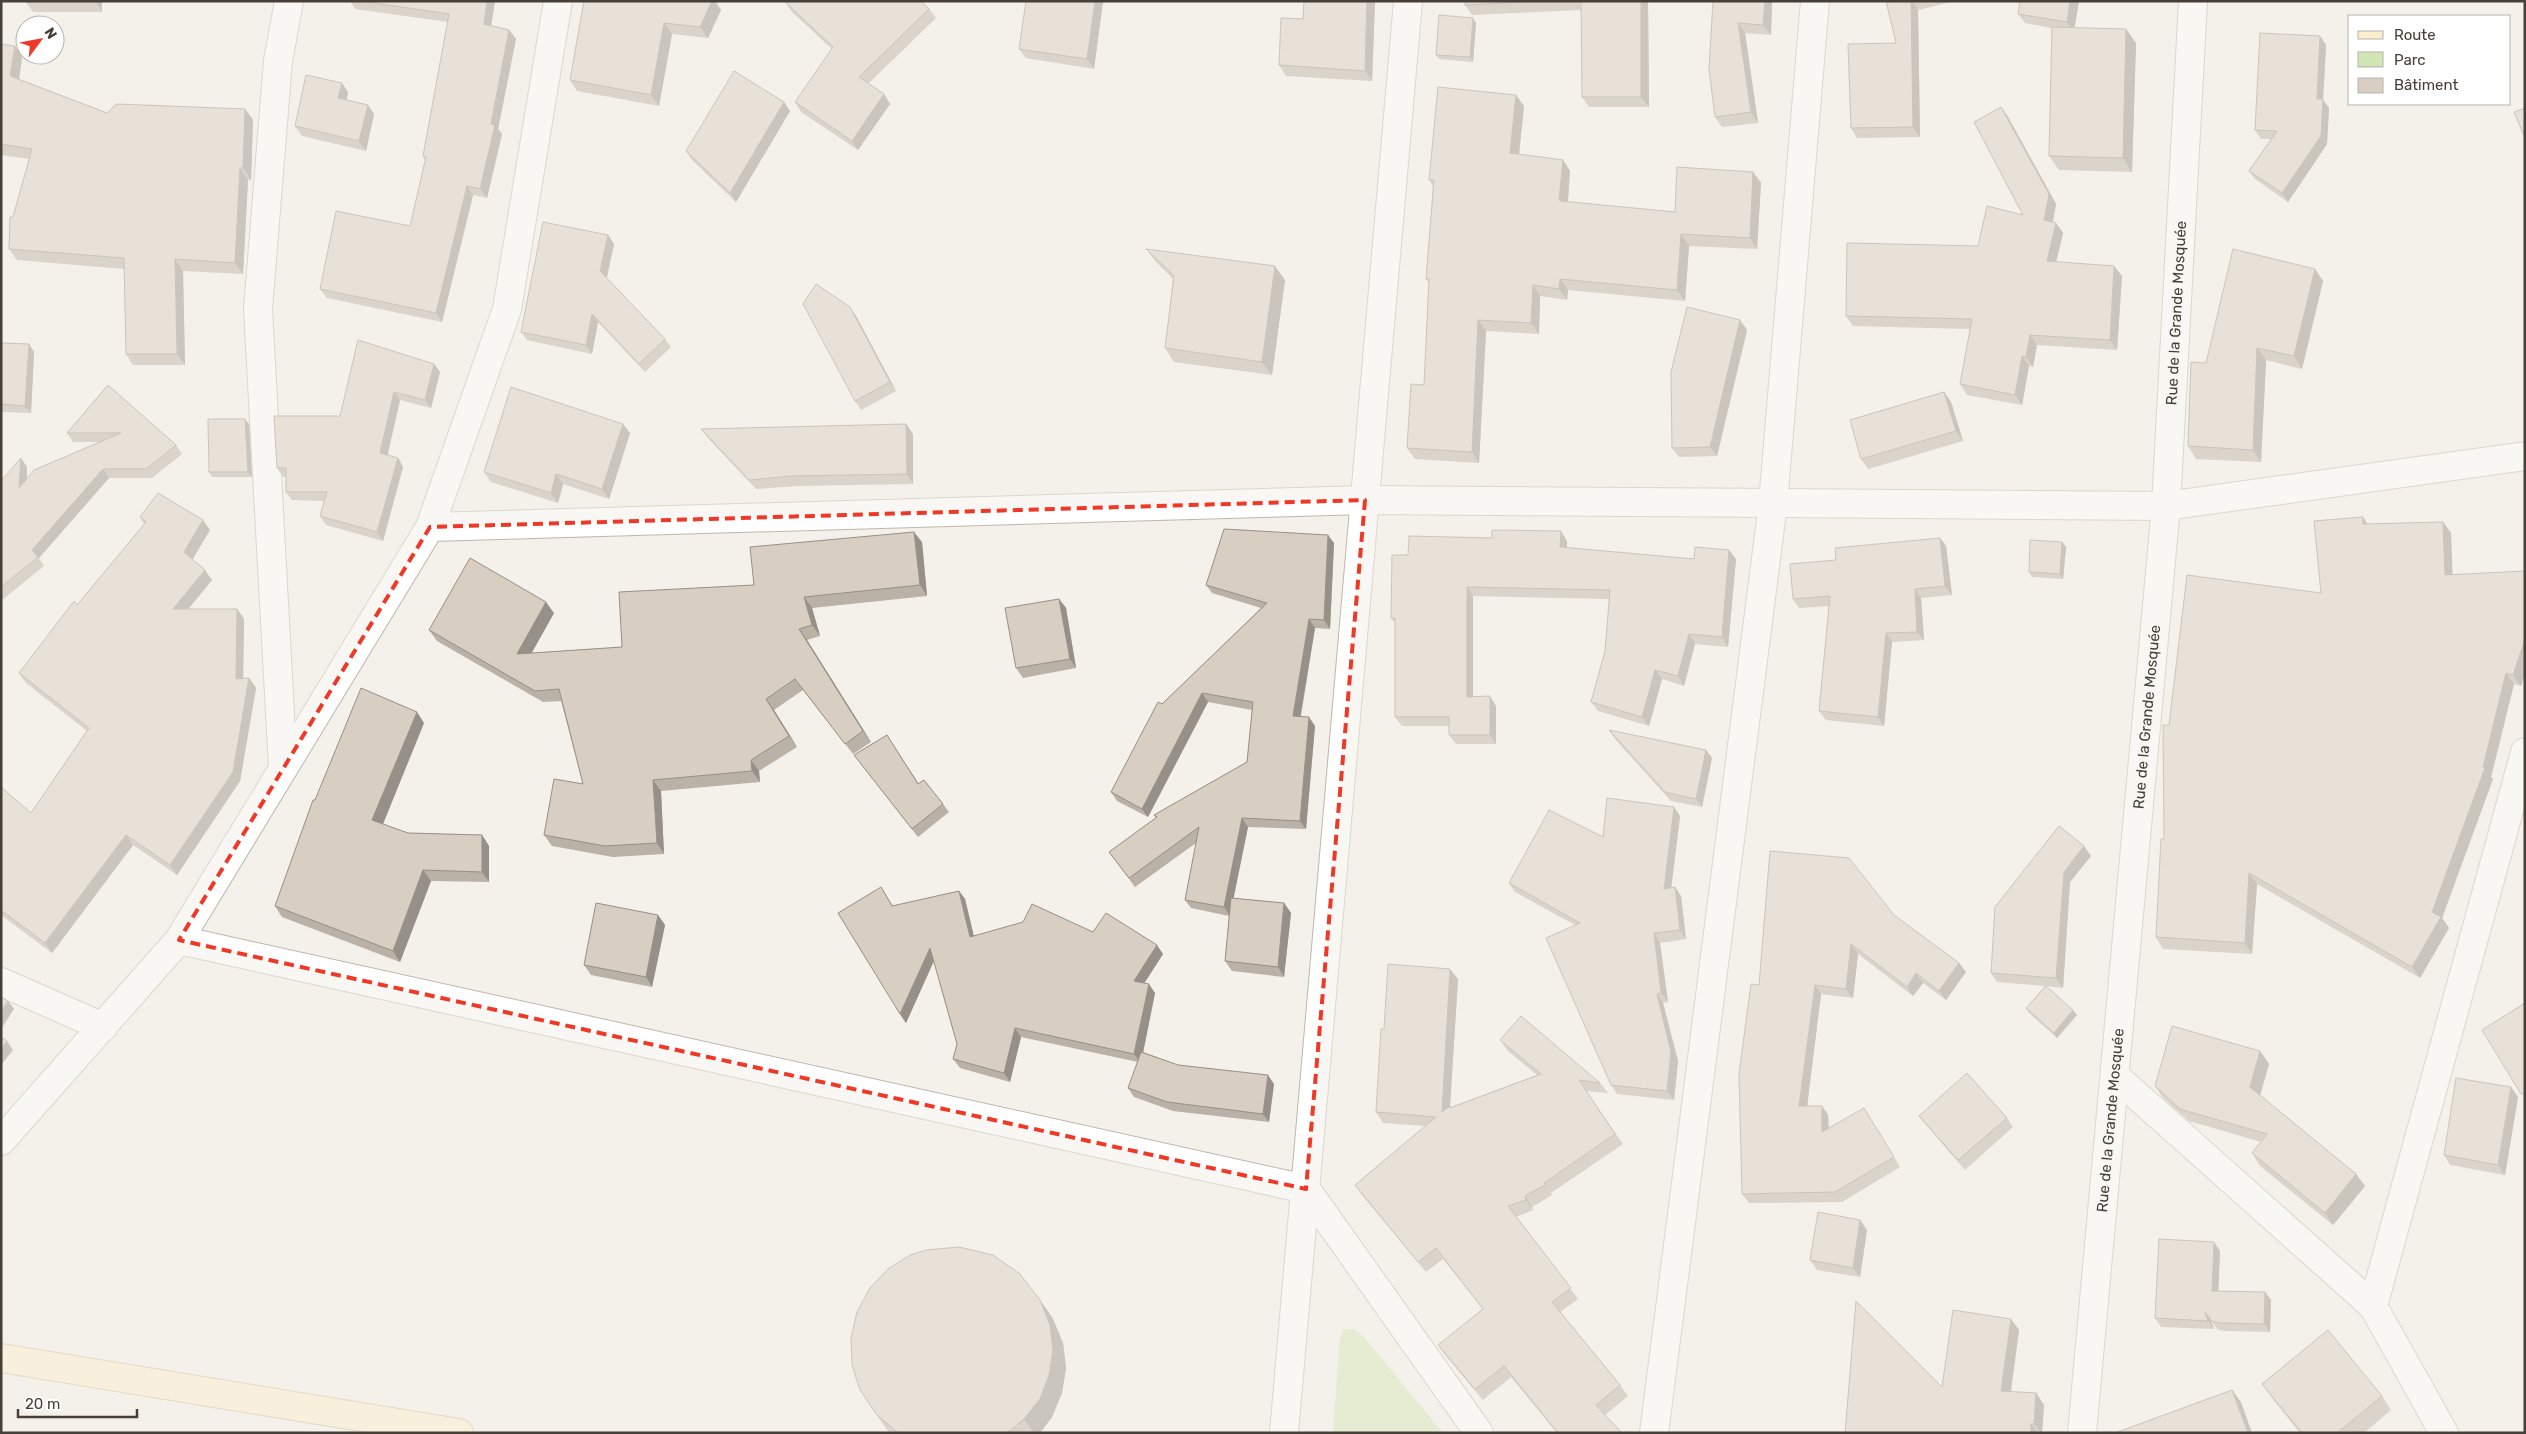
<svg xmlns="http://www.w3.org/2000/svg" width="2526" height="1434" viewBox="0 0 2526 1434" font-family="Rubik,sans-serif">
<style>
.green{fill:#d2e6b5}
.lines{fill:none;stroke-linecap:round;stroke-linejoin:round}
.street-casing{stroke:#bfb7ac;stroke-width:30}
.secondary-casing{stroke:#d1c09b;stroke-width:30}
.street{stroke:#fff;stroke-width:28}
.secondary{stroke:#fcedcc;stroke-width:28}
.wall{fill:#bab1a7}
.shaded-wall{fill:#979088}
.building{fill:#d8cec2;stroke:#979088}
.marked{fill:none;stroke:#ef3826;stroke-width:4;stroke-dasharray:10 6;stroke-linejoin:round}
.labels{text-anchor:middle;stroke-width:5;stroke-linejoin:round;paint-order:stroke}
.street-label{font-size:15px;fill:#474038;stroke:#fff}
</style>
<rect width="100%" height="100%" fill="#f4f0ea"/>
<polygon class="green" points="1344,1329 1354,1329 1362,1335 1443,1433 1333,1433 1340,1337"/>
<g class="lines">
<g class="street-casing">
<g id="street">
<polyline points="430,527 1365,500 2166,506 2525,456"/>
<polyline points="283,768 258,309 278,61 289,1"/>
<polyline points="179,940 1306,1189 1479,1433"/>
<polyline points="1,982 103,1027"/>
<polyline points="2115,1076 2373,1306 2444,1433"/>
<polyline points="1,1141 179,940 430,527 507,309 558,1"/>
<polyline points="2373,1306 2525,752"/>
<polyline points="1284,1433 1408,1"/>
<polyline points="1654,1433 1773,504 1815,1"/>
<path id="s1" d="M 2082,1433 L 2166,506 L 2193,1"/>
</g>
</g>
<g class="secondary-casing">
<polyline id="secondary" points="1,1358 459,1433"/>
</g>
<use href="#street" class="street"/>
<use href="#secondary" class="secondary"/>
</g>
<g class="wall">
<polygon points="102,1 102,12 33,12 26,2"/>
<polygon points="350,1 495,1 491,26 509,30 516,39 498,129 502,134 487,198 473,195 442,322 327,298 320,289 410,226 425,160 423,156 448,22 355,9"/>
<polygon points="584,1 715,1 721,10 708,38 672,34 659,106 577,91 570,80"/>
<polygon points="1103,1 1094,69 1026,58 1019,49"/>
<polygon points="1304,1 1375,1 1372,81 1286,76 1279,65 1303,19"/>
<polygon points="1465,1 1648,1 1649,107 1589,107 1582,97 1581,10 1472,15 1465,5"/>
<polygon points="1713,1 1772,1 1771,35 1745,33 1758,123 1722,127 1715,117"/>
<polygon points="1886,1 1951,1 1951,2 1918,10 1920,137 1857,138 1851,128 1896,43"/>
<polygon points="2079,1 2074,28 2126,29 2136,43 2132,172 2059,170 2049,156 2052,28 2025,23 2018,14"/>
<polygon points="786,3 929,9 936,18 868,84 884,94 890,104 858,150 801,112 795,102 832,49 792,12"/>
<polygon points="1473,18 1476,23 1473,62 1439,59 1436,55"/>
<polygon points="2320,36 2326,45 2323,100 2329,108 2327,144 2288,202 2255,179 2249,171 2271,139 2261,139 2255,130"/>
<polygon points="1,44 22,57 19,79 107,113 245,109 253,120 251,180 248,180 243,274 183,271 185,365 133,365 126,354 124,269 17,260 9,249 13,217 29,159 1,155"/>
<polygon points="348,92 347,100 368,105 374,114 366,151 302,136 295,126"/>
<polygon points="784,102 790,111 736,202 692,160 686,151"/>
<polygon points="1524,106 1519,154 1563,160 1570,171 1568,202 1675,212 1753,172 1761,183 1757,249 1689,246 1685,301 1568,290 1567,300 1540,296 1539,334 1486,331 1479,463 1415,459 1407,448 1424,385 1429,284 1426,279 1433,186 1429,180"/>
<polygon points="2001,107 2008,117 2056,204 2053,222 2063,233 2056,262 2122,276 2117,350 2037,345 2033,367 2029,366 2022,405 1967,395 1960,384 1970,329 1853,326 1846,316 1978,246 2023,215"/>
<polygon points="608,235 614,244 607,278 665,339 671,347 645,372 598,322 592,354 527,340 521,332"/>
<polygon points="1146,249 1285,280 1272,375 1174,362 1165,348 1173,279 1156,262"/>
<polygon points="2315,269 2323,281 2302,369 2266,360 2261,462 2196,459 2188,446 2206,363"/>
<polygon points="856,316 896,391 861,410 855,401"/>
<polygon points="1747,330 1717,456 1679,457 1672,448"/>
<polygon points="1,343 29,344 34,352 31,413 1,412"/>
<polygon points="440,372 431,408 400,400 387,455 398,458 403,467 383,541 326,525 320,516 325,501 292,500 286,492 286,477 283,477 277,468 340,416"/>
<polygon points="108,385 176,445 182,454 152,478 109,478 39,558 44,566 1,601 1,481 27,467 27,479 100,442 73,442 67,433"/>
<polygon points="1944,392 1951,402 1963,441 1868,469 1861,459"/>
<polygon points="249,424 252,477 212,477 209,472"/>
<polygon points="906,424 913,434 913,484 798,486 756,489 708,438 701,429"/>
<polygon points="630,433 609,499 563,484 558,503 491,482 484,472"/>
<polygon points="140,517 210,530 192,559 212,580 188,609 237,609 244,619 243,678 249,678 256,688 240,781 177,875 133,845 52,953 1,915 1,788 31,813 87,731 26,683 19,673 77,605 144,524"/>
<polygon points="2443,522 2451,533 2452,575 2525,571 2525,674 2521,686 2514,684 2491,777 2493,779 2442,918 2449,928 2420,978 2257,884 2252,954 2163,949 2156,937 2164,839 2169,725 2321,593 2367,524"/>
<polygon points="1940,538 1946,546 1952,595 1921,598 1924,640 1892,642 1884,726 1826,720 1819,711 1829,606 1799,608 1793,599 1836,560"/>
<polygon points="1567,541 1567,548 1694,559 1736,559 1728,647 1695,644 1684,686 1662,679 1649,726 1598,711 1591,702 1605,651 1609,599 1473,596 1473,697 1496,706 1496,744 1456,744 1449,735 1449,726 1402,726 1395,717 1395,623 1391,618 1408,555"/>
<polygon points="922,542 927,596 812,608 820,636 807,640 871,742 853,754 803,690 774,710 797,747 759,771 760,782 661,791 664,854 613,857 552,846 544,835 583,784 561,701 543,702 437,641 429,630 554,613 531,653 622,647 754,585"/>
<polygon points="2062,542 2066,547 2063,579 2032,577 2029,572"/>
<polygon points="1334,543 1330,629 1315,628 1301,716 1315,726 1306,829 1248,827 1233,898 1284,903 1291,913 1284,977 1232,971 1225,961 1229,916 1191,908 1185,900 1196,843 1135,887 1109,852 1156,818 1154,815 1247,762 1252,710 1208,702 1148,817 1117,801 1111,792 1162,704 1261,608 1212,593 1206,585"/>
<polygon points="1059,599 1066,608 1076,668 1023,678 1016,668"/>
<polygon points="424,723 383,824 408,833 482,835 489,846 489,882 431,881 400,962 282,917 275,906 315,800"/>
<polygon points="1609,730 1706,750 1712,758 1702,807 1671,801 1615,739"/>
<polygon points="887,735 919,784 943,804 949,812 918,837 854,755"/>
<polygon points="1674,807 1680,816 1671,888 1681,896 1686,939 1660,943 1668,1002 1663,1003 1678,1061 1674,1100 1617,1094 1611,1085 1575,925 1515,892 1509,883 1603,837"/>
<polygon points="2091,856 2070,882 2063,988 2046,986 2077,1015 2057,1038 2029,1013 2026,1008 2045,986 1997,982 1991,973"/>
<polygon points="881,887 893,906 959,891 965,899 974,936 1093,932 1163,954 1144,983 1155,993 1143,1052 1178,1065 1274,1084 1269,1122 1173,1111 1134,1097 1128,1088 1138,1062 1021,1037 1010,1082 960,1068 953,1059 957,1044 934,961 906,1023 900,1014"/>
<polygon points="658,915 665,925 652,987 591,975 584,965"/>
<polygon points="1894,915 1966,972 1946,1000 1923,983 1913,996 1858,954 1853,998 1821,994 1807,1106 1822,1106 1828,1115 1829,1129 1864,1108 1900,1167 1842,1202 1749,1203 1742,1194 1759,985"/>
<polygon points="1458,979 1450,1106 1451,1107 1537,1075 1508,1051 1500,1040 1600,1083 1608,1093 1586,1091 1623,1144 1551,1193 1552,1195 1532,1207 1533,1210 1516,1217 1578,1299 1560,1312 1620,1385 1628,1396 1605,1415 1621,1433 1557,1433 1511,1377 1483,1400 1446,1356 1438,1345 1483,1309 1443,1259 1426,1272 1362,1195 1355,1185 1425,1126 1383,1123 1376,1112 1384,1029"/>
<polygon points="2260,1051 2269,1064 2260,1095 2356,1174 2365,1186 2333,1225 2260,1166 2252,1153 2261,1142 2189,1121 2163,1098 2155,1086"/>
<polygon points="2518,1097 2505,1175 2450,1165 2444,1155"/>
<polygon points="1919,1116 2007,1118 2013,1127 1965,1170 1926,1125"/>
<polygon points="1860,1220 1867,1230 1860,1277 1817,1270 1810,1260"/>
<polygon points="2220,1251 2218,1291 2265,1292 2271,1300 2270,1332 2226,1331 2218,1330 2211,1321 2214,1329 2161,1327 2155,1318"/>
<polygon points="1052,1317 1063,1343 1066,1368 1062,1393 1052,1417 1040,1433 889,1433 877,1415"/>
<polygon points="2019,1330 2011,1392 2036,1393 2044,1405 2042,1433 1845,1433 1942,1387"/>
<polygon points="2262,1384 2382,1396 2391,1410 2364,1433 2300,1433 2272,1398"/>
</g>
<g class="shaded-wall">
<polygon points="96,1 102,1 102,12 96,2"/>
<polygon points="487,1 495,1 490,33 484,24"/>
<polygon points="712,1 715,1 721,10 708,38 700,27"/>
<polygon points="1095,1 1103,1 1094,69 1087,59"/>
<polygon points="1367,1 1375,1 1372,81 1365,71"/>
<polygon points="1641,1 1648,1 1649,107 1641,97"/>
<polygon points="1765,1 1772,1 1771,35 1763,25"/>
<polygon points="1911,1 1912,1 1918,10 1920,137 1913,127"/>
<polygon points="2070,1 2079,1 2074,31 2067,22"/>
<polygon points="1473,18 1476,23 1473,62 1470,57"/>
<polygon points="664,23 672,34 659,106 651,95"/>
<polygon points="1738,23 1745,33 1758,123 1751,112"/>
<polygon points="2126,29 2136,43 2132,172 2123,158"/>
<polygon points="509,30 516,39 498,129 502,134 487,198 480,189 491,124"/>
<polygon points="2320,36 2326,45 2323,100 2329,108 2327,144 2288,202 2282,193 2317,99"/>
<polygon points="15,46 22,57 18,87 10,76"/>
<polygon points="342,83 348,92 345,107 338,98"/>
<polygon points="884,94 890,104 858,150 852,141"/>
<polygon points="1516,95 1524,106 1518,164 1510,153"/>
<polygon points="784,102 790,111 736,202 730,193"/>
<polygon points="368,105 374,114 366,151 359,141"/>
<polygon points="2001,107 2008,117 2056,204 2051,230 2044,220"/>
<polygon points="245,109 253,120 251,180 243,168"/>
<polygon points="1563,160 1570,171 1567,211 1559,200"/>
<polygon points="240,168 248,180 243,274 235,263"/>
<polygon points="1753,172 1761,183 1757,249 1750,238"/>
<polygon points="467,186 473,195 442,322 436,313"/>
<polygon points="2056,223 2063,233 2054,271 2047,261"/>
<polygon points="1681,234 1689,246 1685,301 1677,290"/>
<polygon points="608,235 614,244 606,280 600,271"/>
<polygon points="175,259 183,271 185,365 177,354"/>
<polygon points="1275,266 1285,280 1272,375 1262,362"/>
<polygon points="2114,266 2122,276 2117,350 2110,340"/>
<polygon points="2315,269 2323,281 2302,369 2294,356"/>
<polygon points="1560,279 1568,290 1567,300 1559,289"/>
<polygon points="1533,285 1540,296 1539,334 1531,323"/>
<polygon points="850,307 856,316 896,391 890,382"/>
<polygon points="592,314 598,322 592,354 586,345"/>
<polygon points="1478,320 1486,331 1479,463 1472,452"/>
<polygon points="1740,320 1747,330 1717,456 1710,447"/>
<polygon points="2030,335 2037,345 2033,367 2026,357"/>
<polygon points="29,344 34,352 31,413 25,406"/>
<polygon points="2257,348 2266,360 2261,462 2253,450"/>
<polygon points="2022,356 2029,366 2022,405 2015,395"/>
<polygon points="434,364 440,372 431,408 425,400"/>
<polygon points="394,392 400,400 386,462 380,453"/>
<polygon points="1944,392 1951,402 1963,441 1956,431"/>
<polygon points="245,419 249,424 252,477 248,472"/>
<polygon points="623,424 630,433 609,499 602,489"/>
<polygon points="906,424 913,434 913,484 907,474"/>
<polygon points="21,458 27,467 26,496 19,488"/>
<polygon points="398,458 403,467 383,541 377,532"/>
<polygon points="103,469 109,478 39,558 32,550"/>
<polygon points="556,474 563,484 558,503 551,493"/>
<polygon points="2363,517 2370,528 2363,524"/>
<polygon points="203,520 210,530 191,562 184,552"/>
<polygon points="2443,522 2451,533 2453,586 2445,575"/>
<polygon points="1561,531 1567,541 1567,557 1560,547"/>
<polygon points="914,532 922,542 927,596 920,585"/>
<polygon points="1328,535 1334,543 1330,629 1324,620"/>
<polygon points="1940,538 1946,546 1952,595 1945,586"/>
<polygon points="2062,542 2066,547 2063,579 2060,574"/>
<polygon points="1729,550 1736,559 1728,647 1722,637"/>
<polygon points="205,570 212,580 180,619 173,609"/>
<polygon points="1467,587 1473,596 1473,706 1467,697"/>
<polygon points="1915,589 1921,598 1924,640 1917,632"/>
<polygon points="804,597 812,608 820,636 812,625"/>
<polygon points="1059,599 1066,608 1076,668 1070,659"/>
<polygon points="546,602 554,613 525,665 517,654"/>
<polygon points="237,609 244,619 243,689 236,679"/>
<polygon points="1309,619 1315,628 1299,724 1293,716"/>
<polygon points="799,629 807,640 871,742 863,731"/>
<polygon points="1886,633 1892,642 1884,726 1878,717"/>
<polygon points="1689,634 1695,644 1684,686 1678,676"/>
<polygon points="2525,639 2525,674 2521,686 2513,675"/>
<polygon points="1655,670 1662,679 1649,726 1642,717"/>
<polygon points="2506,673 2514,684 2491,777 2493,779 2442,918 2449,928 2420,978 2412,967 2483,767"/>
<polygon points="249,678 256,688 240,781 177,875 170,865"/>
<polygon points="1202,693 1208,702 1148,817 1142,809"/>
<polygon points="1490,696 1496,706 1496,744 1490,735"/>
<polygon points="766,699 774,710 797,747 789,736"/>
<polygon points="417,712 424,723 380,831 372,820"/>
<polygon points="1309,717 1315,726 1306,829 1300,821"/>
<polygon points="1706,750 1712,758 1702,807 1696,799"/>
<polygon points="751,760 759,771 760,782 752,771"/>
<polygon points="653,780 661,791 664,854 657,843"/>
<polygon points="1674,807 1680,816 1670,898 1664,889"/>
<polygon points="1242,818 1248,827 1230,916 1224,907"/>
<polygon points="126,835 133,845 52,953 45,943"/>
<polygon points="482,835 489,846 489,882 482,872"/>
<polygon points="2084,846 2091,856 2070,882 2063,988 2056,978 2064,872"/>
<polygon points="423,870 431,881 400,962 393,951"/>
<polygon points="2249,873 2257,884 2252,954 2245,943"/>
<polygon points="1675,887 1681,896 1686,939 1680,930"/>
<polygon points="959,891 965,899 976,946 970,937"/>
<polygon points="1284,903 1291,913 1284,977 1278,967"/>
<polygon points="658,915 665,925 652,987 646,977"/>
<polygon points="1654,933 1660,943 1668,1002 1661,993"/>
<polygon points="1851,944 1858,954 1853,998 1846,989"/>
<polygon points="1157,945 1163,954 1140,990 1134,981"/>
<polygon points="930,948 936,956 906,1023 900,1014"/>
<polygon points="1959,963 1966,972 1946,1000 1939,991"/>
<polygon points="1450,969 1458,979 1450,1106 1457,1116 1442,1112"/>
<polygon points="1916,973 1923,983 1913,996 1907,987"/>
<polygon points="1149,984 1155,993 1141,1063 1134,1054"/>
<polygon points="1815,985 1821,994 1806,1115 1799,1106"/>
<polygon points="1657,994 1663,1003 1678,1061 1674,1100 1667,1091"/>
<polygon points="8,1001 14,1009 1,1029 1,1011"/>
<polygon points="2073,1010 2077,1015 2057,1038 2054,1033"/>
<polygon points="1015,1028 1021,1037 1010,1082 1004,1073"/>
<polygon points="7,1041 13,1050 1,1065 1,1049"/>
<polygon points="2260,1051 2269,1064 2259,1099 2250,1087"/>
<polygon points="1268,1075 1274,1084 1269,1122 1263,1114"/>
<polygon points="2511,1087 2518,1097 2505,1175 2498,1165"/>
<polygon points="1822,1106 1828,1115 1829,1142 1822,1132"/>
<polygon points="2356,1174 2365,1186 2333,1225 2325,1213"/>
<polygon points="1525,1196 1532,1207 1533,1210 1526,1200"/>
<polygon points="1860,1220 1867,1230 1860,1277 1853,1268"/>
<polygon points="2214,1242 2220,1251 2218,1299 2212,1291"/>
<polygon points="2265,1292 2271,1300 2270,1332 2264,1324"/>
<polygon points="1040,1300 1052,1317 1063,1343 1066,1368 1062,1393 1052,1417 1040,1433 1034,1433 1024,1419"/>
<polygon points="2205,1312 2211,1321 2214,1329 2208,1321"/>
<polygon points="2011,1319 2019,1330 2009,1403 2001,1391"/>
<polygon points="2232,1390 2241,1402 2252,1433 2248,1433"/>
<polygon points="2036,1393 2044,1405 2042,1433 2041,1433 2034,1424"/>
<polygon points="2031,1424 2037,1433 2031,1433"/>
</g>
<g class="building">
<rect x="26" y="1" width="70" height="1"/>
<polygon points="361,1 487,1 484,24 509,30 491,124 495,125 480,189 467,186 436,313 320,289 336,211 410,226 426,157 423,156 449,14"/>
<polygon points="584,1 712,1 700,27 664,23 651,95 570,80"/>
<polygon points="786,1 921,1 929,9 859,77 884,94 852,141 795,102 833,47 786,3"/>
<polygon points="1026,1 1095,1 1087,59 1019,49"/>
<polygon points="1304,1 1367,1 1365,71 1279,65 1281,18 1303,19"/>
<polygon points="1465,1 1543,1 1465,5"/>
<polygon points="1581,1 1641,1 1641,97 1582,97"/>
<polygon points="1713,1 1765,1 1763,25 1738,23 1751,112 1715,117 1709,69"/>
<polygon points="1886,1 1911,1 1913,127 1851,128 1848,44 1896,43"/>
<polygon points="2020,1 2070,1 2067,22 2018,14"/>
<polygon points="1439,15 1473,18 1470,57 1436,55"/>
<polygon points="2052,27 2126,29 2123,158 2049,156"/>
<polygon points="2260,33 2320,36 2317,99 2323,99 2321,136 2282,193 2249,171 2277,131 2255,130"/>
<polygon points="1,44 15,46 10,76 107,113 116,104 245,109 243,168 240,168 235,263 175,259 177,354 126,354 124,258 9,249 10,217 13,217 32,149 1,144"/>
<polygon points="734,71 784,102 730,193 686,151"/>
<polygon points="306,75 342,83 338,98 368,105 359,141 295,126"/>
<polygon points="1438,87 1516,95 1510,153 1563,160 1559,200 1561,201 1675,212 1677,167 1753,172 1750,238 1681,234 1677,290 1560,279 1559,289 1533,285 1531,323 1478,320 1472,452 1407,448 1411,384 1424,385 1429,279 1426,279 1434,180 1429,180"/>
<polygon points="2001,107 2049,194 2044,220 2056,223 2047,261 2114,266 2110,340 2030,335 2026,357 2022,356 2015,395 1960,384 1972,319 1846,316 1847,243 1978,246 1987,206 2023,215 1974,122"/>
<polygon points="2525,108 2525,138 2514,112"/>
<polygon points="543,222 608,235 600,271 665,339 639,364 592,314 586,345 521,332"/>
<polygon points="1146,249 1275,266 1262,362 1165,348 1174,276"/>
<polygon points="2233,249 2315,269 2294,356 2257,348 2253,450 2188,446 2191,362 2206,363"/>
<polygon points="816,284 850,307 890,382 855,401 803,304"/>
<polygon points="1687,307 1740,320 1710,447 1672,448 1671,372"/>
<polygon points="358,340 434,364 425,400 394,392 380,453 398,458 377,532 320,516 327,492 286,492 286,468 277,468 274,416 340,416"/>
<polygon points="1,343 29,344 25,406 1,404"/>
<polygon points="108,385 176,445 146,469 103,469 32,550 38,557 1,587 1,481 21,458 19,488 34,470 121,433 67,433"/>
<polygon points="511,387 623,424 602,489 556,474 551,493 484,472"/>
<polygon points="1944,392 1956,431 1861,459 1850,420"/>
<polygon points="208,419 245,419 248,472 209,472"/>
<polygon points="906,424 907,474 791,476 749,480 701,429"/>
<polygon points="158,493 203,520 184,552 205,570 173,609 237,609 236,679 249,678 233,772 170,865 126,835 45,943 1,910 1,787 31,813 89,728 19,673 74,601 77,605 146,522 140,517"/>
<polygon points="2363,517 2363,524 2443,522 2445,575 2525,571 2525,639 2513,675 2506,673 2483,767 2485,768 2432,912 2441,917 2412,967 2249,873 2245,943 2156,937 2161,839 2164,839 2163,725 2169,725 2187,575 2321,593 2314,521"/>
<polygon points="1224,529 1328,535 1324,620 1309,619 1293,716 1309,717 1300,821 1242,818 1224,907 1185,900 1199,827 1129,878 1109,852 1157,817 1154,815 1247,762 1253,702 1202,693 1142,809 1111,792 1158,702 1162,704 1267,603 1206,585"/>
<polygon points="1492,530 1561,531 1560,547 1694,559 1695,547 1729,550 1722,637 1689,634 1678,676 1655,670 1642,717 1591,702 1605,651 1610,590 1467,587 1467,697 1490,696 1490,735 1449,735 1449,717 1395,717 1395,618 1391,618 1392,555 1408,555 1409,536 1492,538"/>
<polygon points="914,532 920,585 804,597 812,625 799,629 863,731 845,744 795,679 766,699 789,736 751,760 752,771 653,780 657,843 605,846 544,835 554,779 583,784 559,689 535,691 429,630 470,558 546,602 517,654 622,647 619,592 754,585 750,547"/>
<polygon points="1940,538 1945,586 1915,589 1917,632 1886,633 1878,717 1819,711 1830,596 1793,599 1790,564 1836,560 1835,548"/>
<polygon points="2030,540 2062,542 2060,574 2029,572"/>
<polygon points="1059,599 1070,659 1016,668 1005,608"/>
<polygon points="361,688 417,712 372,820 408,833 482,835 482,872 423,870 393,951 275,906 313,800 315,800"/>
<polygon points="1609,730 1706,750 1696,799 1665,792"/>
<polygon points="887,735 918,784 924,780 943,804 912,829 854,755"/>
<polygon points="1607,798 1674,807 1664,889 1675,887 1680,930 1654,933 1661,993 1657,994 1671,1052 1667,1091 1611,1085 1546,938 1580,923 1509,883 1549,810 1603,837"/>
<polygon points="2059,826 2084,846 2064,872 2056,978 1991,973 1995,907"/>
<polygon points="1770,851 1849,858 1894,915 1959,963 1939,991 1916,973 1907,987 1851,944 1846,989 1815,985 1799,1106 1822,1106 1822,1132 1864,1108 1894,1157 1835,1192 1742,1194 1739,1074 1751,984 1759,985"/>
<polygon points="881,887 892,906 959,891 970,937 1023,922 1032,904 1093,932 1106,913 1157,945 1134,981 1149,984 1134,1054 1015,1028 1004,1073 953,1059 957,1044 930,948 900,1014 838,913"/>
<polygon points="1231,898 1284,903 1278,967 1225,961"/>
<polygon points="596,903 658,915 646,977 584,965"/>
<polygon points="1388,964 1450,969 1442,1112 1450,1106 1450,1108 1541,1074 1500,1040 1521,1016 1600,1083 1579,1080 1615,1134 1544,1183 1545,1185 1525,1196 1526,1200 1508,1206 1571,1288 1552,1302 1620,1385 1596,1405 1621,1432 1620,1433 1558,1433 1504,1366 1475,1389 1438,1345 1483,1309 1436,1248 1418,1262 1355,1185 1436,1117 1376,1112 1381,1029 1384,1029"/>
<polygon points="2046,986 2073,1010 2054,1033 2026,1008"/>
<polygon points="1,997 8,1001 1,1011"/>
<polygon points="2525,1003 2525,1094 2521,1094 2482,1030"/>
<polygon points="2172,1026 2260,1051 2250,1087 2356,1174 2325,1213 2252,1153 2267,1134 2180,1109 2155,1086"/>
<polygon points="1,1037 7,1041 1,1049"/>
<polygon points="1141,1052 1178,1065 1268,1075 1263,1114 1167,1102 1128,1088"/>
<polygon points="1967,1073 2007,1118 1958,1160 1919,1116"/>
<polygon points="2456,1078 2511,1087 2498,1165 2444,1155"/>
<polygon points="1818,1212 1860,1220 1853,1268 1810,1260"/>
<polygon points="2159,1239 2214,1242 2212,1291 2265,1292 2264,1324 2220,1323 2212,1321 2205,1312 2208,1321 2155,1318"/>
<polygon points="959,1247 993,1255 1020,1274 1040,1300 1050,1325 1053,1350 1049,1375 1040,1399 1024,1419 1007,1433 898,1433 877,1415 860,1390 852,1365 851,1338 857,1312 870,1288 888,1269 910,1255 926,1250"/>
<polygon points="1856,1301 1942,1387 1953,1310 2011,1319 2001,1391 2036,1393 2034,1424 2031,1424 2031,1433 1845,1433"/>
<polygon points="2328,1330 2382,1396 2337,1433 2302,1433 2262,1384"/>
<polygon points="2232,1390 2248,1433 2115,1433"/>
</g>
<path d="M0 0H2526V1434H0ZM 1365,500 L 1306,1189 L 179,940 L 430,527 Z" fill="#f4f0ea" fill-opacity=".55" fill-rule="evenodd"/>
<path class="marked" d="M 1365,500 L 1306,1189 L 179,940 L 430,527 Z"/>
<g class="labels">
<g class="street-label">
<text dy="5" stroke="none"><textPath href="#s1" startOffset="1124">Rue de la Grande Mosquée</textPath></text>
<text dy="5" stroke="none"><textPath href="#s1" startOffset="719">Rue de la Grande Mosquée</textPath></text>
<text dy="5" stroke="none"><textPath href="#s1" startOffset="314">Rue de la Grande Mosquée</textPath></text>
</g>
</g>
<rect width="2526" height="1434" fill="none" stroke="#474038" stroke-width="5"/>
<rect x="2348" y="15" width="162" height="90" fill="#ffffff" stroke="#b5b3af"/>
<rect x="2358" y="31" width="25" height="8" fill="#fcedcc" stroke="#b5b3af"/>
<text x="2394" y="40" font-size="15" fill="#474038">Route</text>
<rect x="2358" y="52" width="25" height="15" fill="#d2e6b5" stroke="#b5b3af"/>
<text x="2394" y="65" font-size="15" fill="#474038">Parc</text>
<rect x="2358" y="78" width="25" height="15" fill="#d8cec2" stroke="#b5b3af"/>
<text x="2394" y="90" font-size="15" fill="#474038">Bâtiment</text>
<g transform="translate(40 40) rotate(58)"><circle r="24" fill="#ffffff" stroke="#b5b3af"/>
<path d="M0-4L9 19L0 12L-9 19Z" fill="#ef3826"/>
<text y="-8" font-size="14" font-weight="bold" text-anchor="middle" fill="#474038">N</text>
</g>
<path d="M18 1409v8h119v-8" fill="none" stroke="#474038" stroke-width="2.5"/>
<text x="25" y="1409" font-size="15" fill="#474038" stroke="#ffffff" stroke-width="4" paint-order="stroke">20 m</text>
</svg>
